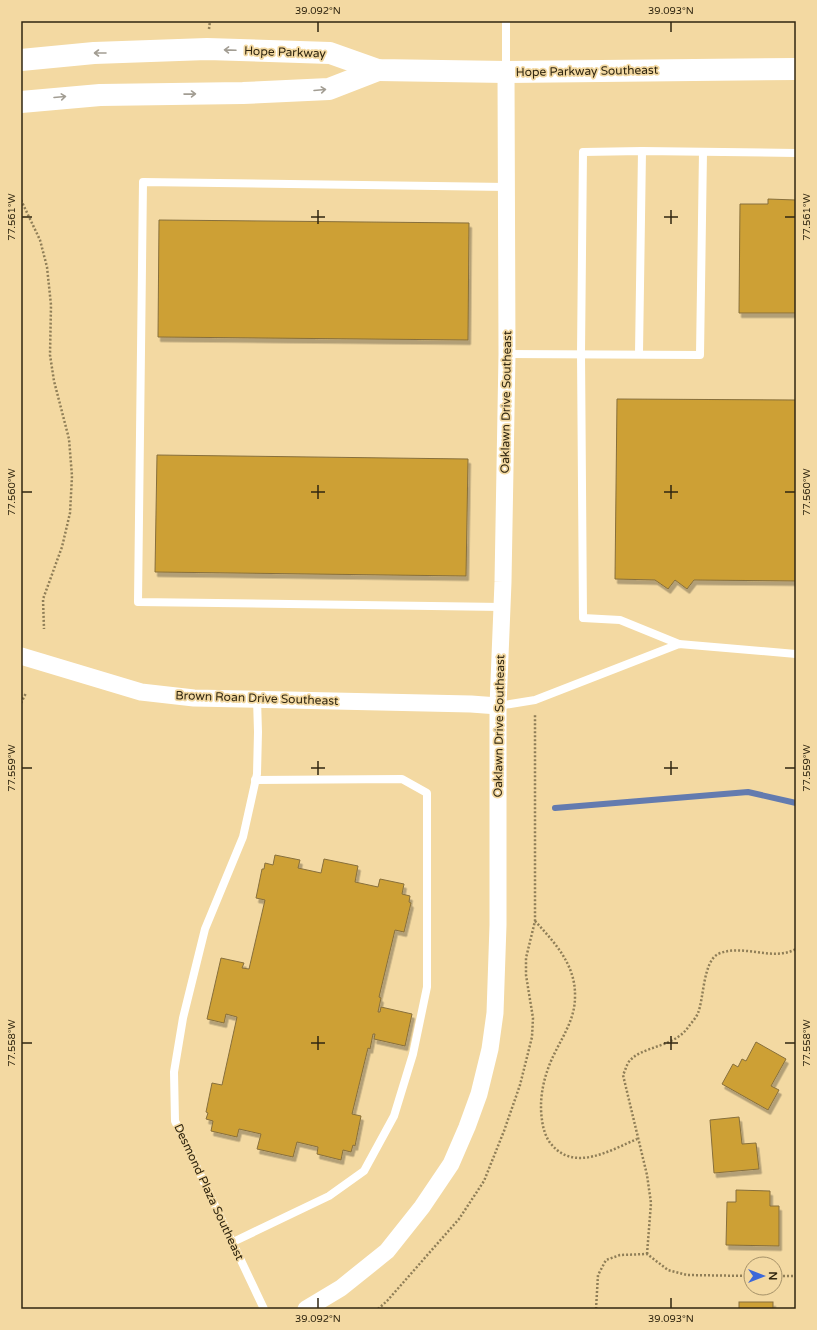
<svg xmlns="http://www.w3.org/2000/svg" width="817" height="1330" viewBox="0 0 817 1330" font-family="'Varela Round',sans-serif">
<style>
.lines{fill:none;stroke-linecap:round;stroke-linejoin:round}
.stream{stroke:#637baf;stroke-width:6}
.building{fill:#cda034;stroke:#876f3c;filter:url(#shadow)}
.path{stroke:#8f7e57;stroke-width:2.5;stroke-dasharray:2 2;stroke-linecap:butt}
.lane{stroke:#fff;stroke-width:8}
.street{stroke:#fff;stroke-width:17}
.secondary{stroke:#fff;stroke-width:22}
.oneway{stroke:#a29d93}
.ticks{fill:none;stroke:#302610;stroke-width:1.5}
.labels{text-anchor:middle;stroke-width:3.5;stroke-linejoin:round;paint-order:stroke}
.street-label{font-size:12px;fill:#302610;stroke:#f3d9a2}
.neatline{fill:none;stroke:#302610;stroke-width:1.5}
.ticks-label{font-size:10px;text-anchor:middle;fill:#302610}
</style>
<defs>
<filter id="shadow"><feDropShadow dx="2.5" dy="4.5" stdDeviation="0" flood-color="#0004"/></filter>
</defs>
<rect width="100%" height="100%" fill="#f3d9a2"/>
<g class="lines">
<polyline class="stream" points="555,808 748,792 796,803"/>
</g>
<g class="building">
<polygon points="768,199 796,200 796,313 739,313 740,204 768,204"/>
<polygon points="159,220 469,223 468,340 158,337"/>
<polygon points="617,399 796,400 796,581 694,580 687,589 675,580 668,589 655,580 615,579"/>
<polygon points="157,455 468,459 466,576 155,572"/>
<polygon points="275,855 300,860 298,868 321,873 324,859 358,866 355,882 378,887 380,879 404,884 402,894 410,896 409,902 411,903 404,932 395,930 379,997 381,998 378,1012 380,1012 381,1007 412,1014 405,1046 374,1039 375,1034 373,1034 370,1049 368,1048 352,1114 361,1116 355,1146 353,1145 351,1152 343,1150 341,1160 317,1154 318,1147 297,1142 293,1157 257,1149 261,1134 239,1129 237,1137 211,1131 213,1121 206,1119 208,1113 206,1112 212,1083 222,1085 237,1017 226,1014 224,1023 207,1019 221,958 244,963 242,968 249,969 265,900 256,898 262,869 264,869 265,863 273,865"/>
<polygon points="756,1042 786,1059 771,1086 779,1090 768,1110 722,1084 733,1064 738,1067 742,1059 746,1061"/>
<polygon points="739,1117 742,1144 756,1143 759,1169 714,1173 710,1120"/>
<polygon points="736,1190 770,1191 770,1206 779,1206 779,1246 726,1245 727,1202 736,1202"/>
<rect x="739" y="1302" width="34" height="7"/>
</g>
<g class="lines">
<g class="path">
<polyline points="209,29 210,21"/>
<polyline points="21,200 40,240 47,267 51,305 50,355 54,381 69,439 72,476 70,513 62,547 43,599 44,629"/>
<polyline points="21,703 26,693"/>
<path d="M 535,921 C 555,943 576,965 575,997 C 575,1021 560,1040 551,1061 C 543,1080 539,1100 542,1120 C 543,1128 546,1139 552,1145 C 575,1172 611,1150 637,1139"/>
<path d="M 647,1254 L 651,1203 L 647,1175 L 623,1075 C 625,1071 626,1067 628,1063 C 640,1045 674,1049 689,1026 C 692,1022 696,1018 698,1013 C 704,998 703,962 718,954 C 743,943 772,962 796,949"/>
<polyline points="775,1276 796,1276"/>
<polyline points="378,1309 387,1301 459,1219 484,1181 504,1131 520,1085 532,1037 533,1018 526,975 526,958 535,921 535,714"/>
<polyline points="596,1309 598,1275 606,1260 620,1255 647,1254 668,1270 687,1275 751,1276"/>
</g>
<g class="lane">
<polyline points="506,70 506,21"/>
<polyline points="639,353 642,151"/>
<polyline points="507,354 700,355 703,152"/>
<polyline points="502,607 138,602 143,182 507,187"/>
<polyline points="679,644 620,620 583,618 581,353 583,152 642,151 796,153"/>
<polyline points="257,699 258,732 257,774 243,837 205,929 183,1018 174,1072 175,1121 264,1309"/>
<polyline points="498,706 535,700 679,644 796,654"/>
<polyline points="233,1242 329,1196 364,1171 394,1116 413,1054 427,987 427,793 402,779 255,780"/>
</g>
<g class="street">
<polyline points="21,656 141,692 194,698 471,704 498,706"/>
<polyline points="306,1309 341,1288 387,1251 422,1207 451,1164 467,1127 479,1094 490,1049 495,1013 498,925 498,706 503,582 507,354 506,72"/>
</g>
<g class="secondary">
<polyline points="21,60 94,53 207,49 330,53 378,70 506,72 796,69"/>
<polyline points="21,102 100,95 243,93 329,89 378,70"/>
</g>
</g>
<defs><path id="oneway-shaft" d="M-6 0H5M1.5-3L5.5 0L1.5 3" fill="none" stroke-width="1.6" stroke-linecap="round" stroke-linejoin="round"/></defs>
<g class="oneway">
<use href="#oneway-shaft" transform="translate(230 50) rotate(-178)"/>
<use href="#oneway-shaft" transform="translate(100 53) rotate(180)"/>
<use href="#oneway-shaft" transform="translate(320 90) rotate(-5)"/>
<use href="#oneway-shaft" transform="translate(190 94) rotate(-1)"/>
<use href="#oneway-shaft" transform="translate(60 97) rotate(-5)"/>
</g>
<path class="ticks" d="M 318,22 L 318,32M 671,22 L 671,32M 318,210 L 318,224M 671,210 L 671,224M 22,217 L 32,217M 311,217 L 325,217M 664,217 L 678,217M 785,217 L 795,217M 318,485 L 318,499M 671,485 L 671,499M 22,492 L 32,492M 311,492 L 325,492M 664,492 L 678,492M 785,492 L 795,492M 318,761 L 318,775M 671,761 L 671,775M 22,768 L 32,768M 311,768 L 325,768M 664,768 L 678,768M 785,768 L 795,768M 318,1036 L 318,1050M 671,1036 L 671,1050M 22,1043 L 32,1043M 311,1043 L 325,1043M 664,1043 L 678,1043M 785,1043 L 795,1043M 318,1298 L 318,1308M 671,1298 L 671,1308"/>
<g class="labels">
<g class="street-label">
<text transform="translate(285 52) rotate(2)" y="4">Hope Parkway</text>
<text transform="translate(587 71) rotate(-1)" y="4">Hope Parkway Southeast</text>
<text transform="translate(506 402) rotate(-89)" y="4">Oaklawn Drive Southeast</text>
<text transform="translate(257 698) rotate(2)" y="4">Brown Roan Drive Southeast</text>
<text transform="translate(499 726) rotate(-89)" y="4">Oaklawn Drive Southeast</text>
<text transform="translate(209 1192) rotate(65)" y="4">Desmond Plaza Southeast</text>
</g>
</g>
<rect width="817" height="1330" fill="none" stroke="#f3d9a2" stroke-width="44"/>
<g transform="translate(763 1276) rotate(90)"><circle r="19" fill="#f3d9a2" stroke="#a59168"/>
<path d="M0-3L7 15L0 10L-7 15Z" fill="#3c68d9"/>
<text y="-6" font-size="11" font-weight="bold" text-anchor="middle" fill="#302610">N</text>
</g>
<rect x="22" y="22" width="773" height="1286" class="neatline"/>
<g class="ticks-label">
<text x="318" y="14">39.092°N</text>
<text x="671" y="14">39.093°N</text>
<text transform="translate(806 217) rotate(-90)" y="4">77.561°W</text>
<text transform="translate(11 217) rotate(-90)" y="4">77.561°W</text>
<text transform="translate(11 492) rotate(-90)" y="4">77.560°W</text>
<text transform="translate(806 492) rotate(-90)" y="4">77.560°W</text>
<text transform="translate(806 768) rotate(-90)" y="4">77.559°W</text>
<text transform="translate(11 768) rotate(-90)" y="4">77.559°W</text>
<text transform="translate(806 1043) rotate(-90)" y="4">77.558°W</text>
<text transform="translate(11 1043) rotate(-90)" y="4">77.558°W</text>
<text x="318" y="1322">39.092°N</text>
<text x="671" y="1322">39.093°N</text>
</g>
</svg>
